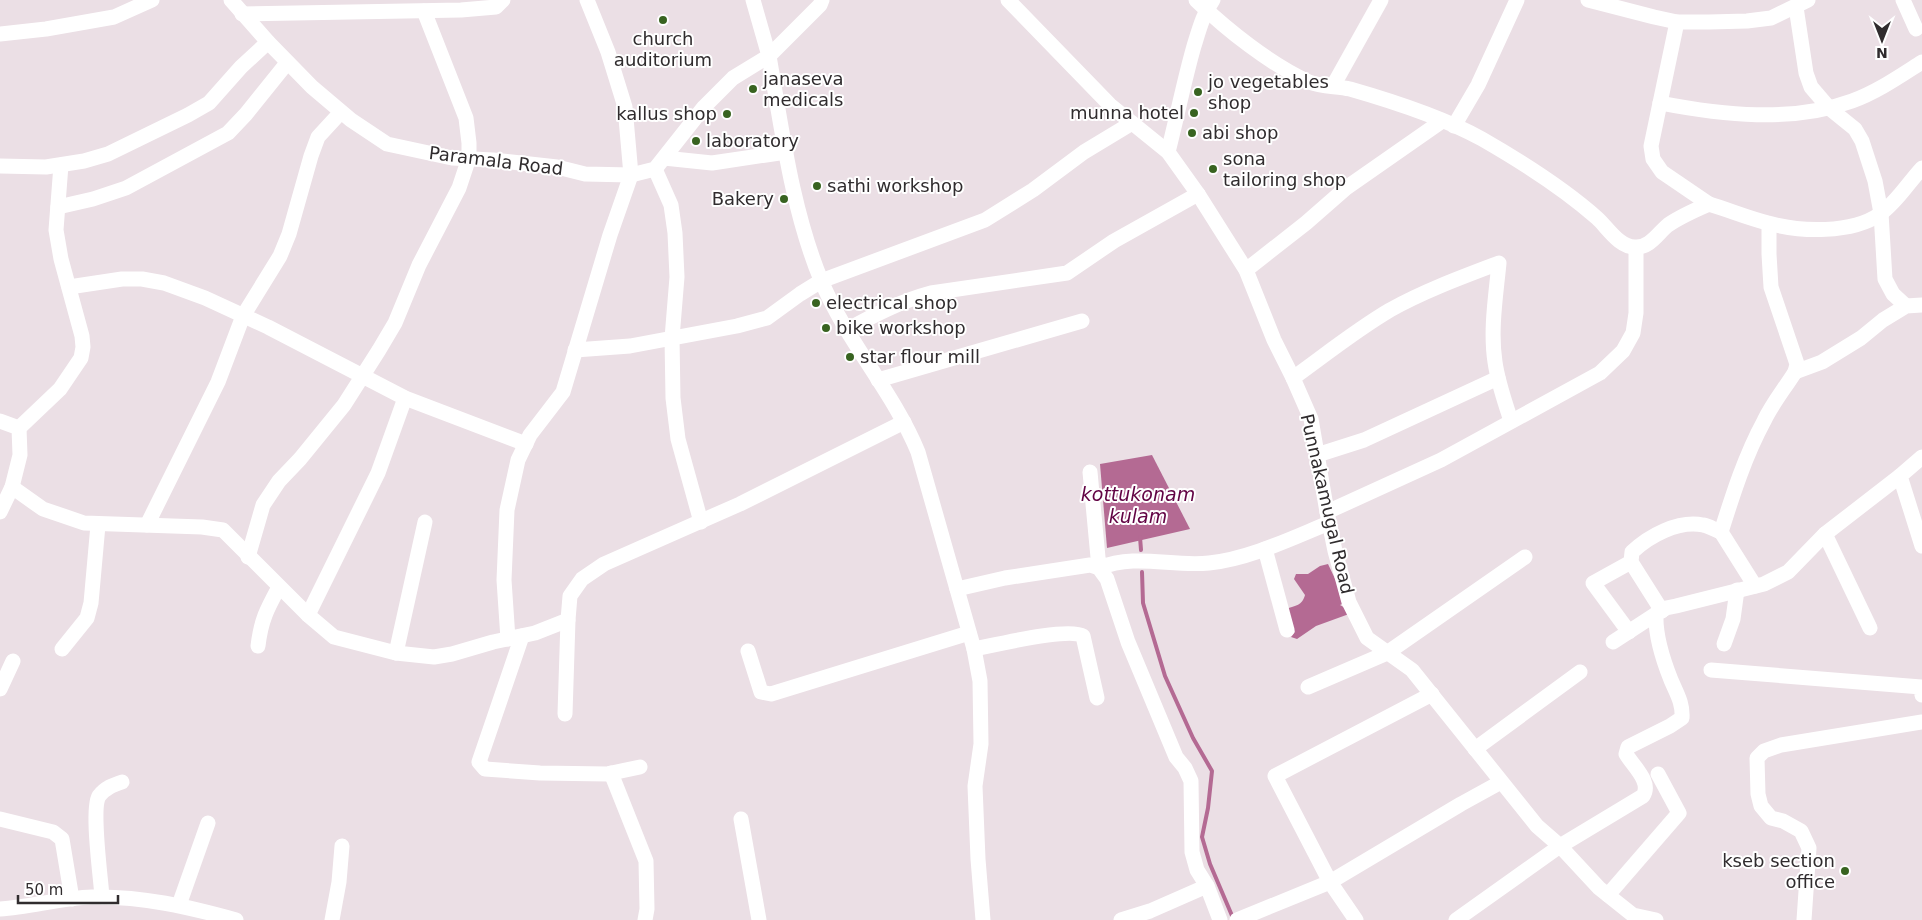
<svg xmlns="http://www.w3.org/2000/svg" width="1922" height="920" viewBox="0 0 1922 920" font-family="'DejaVu Sans',sans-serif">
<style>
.water{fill:#b46a93}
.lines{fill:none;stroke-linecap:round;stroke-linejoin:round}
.stream{stroke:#b46a93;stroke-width:4}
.minor{stroke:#fff;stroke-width:15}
.poi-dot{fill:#386320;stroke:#fff;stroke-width:2}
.labels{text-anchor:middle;stroke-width:4;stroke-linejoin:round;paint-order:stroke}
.poi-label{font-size:18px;fill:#302c2e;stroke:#fff;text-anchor:start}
.street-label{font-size:18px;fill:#302c2e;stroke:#fff}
.water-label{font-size:19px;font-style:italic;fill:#620344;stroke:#fff}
</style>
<rect width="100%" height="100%" fill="#ebdfe5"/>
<g class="water">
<polygon points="1152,455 1190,529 1107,548 1100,464"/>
<path d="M 1328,564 L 1346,602 L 1340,605 L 1347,609 L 1349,614 L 1316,626 L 1297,639 L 1291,637 L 1295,632 L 1286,609 C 1296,605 1302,606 1305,595 L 1294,579 L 1296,574 L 1308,574 L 1320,566 Z"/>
</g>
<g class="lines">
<g class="stream">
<polyline points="1140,537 1141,550"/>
<polyline points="1142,572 1143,603 1165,676 1193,738 1212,771 1208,808 1202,837 1210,864 1233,918"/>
</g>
<g class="minor">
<polyline points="231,0 268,42 312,87 351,120 387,144 452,158 493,160 557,167 585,174 631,175 655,169 704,107 733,78 769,56 753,0"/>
<path d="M 822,0 L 820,5 L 769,56 C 782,130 792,210 821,280 C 846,341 893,391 918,452 L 974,649 L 980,681 L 981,744 L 975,786 L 978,859 L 983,920"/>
<polyline points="1008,0 1110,105 1168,152 1198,194 1246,270 1274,340 1293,378 1311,419 1327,512 1335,551 1349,602 1367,638 1412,670 1537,826 1560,846 1599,888 1633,915 1656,920"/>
<path d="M 1196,0 C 1227,30 1270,64 1309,82 C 1322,87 1337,86 1350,89 C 1392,101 1444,118 1482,139 C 1522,162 1562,187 1597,218 C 1608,228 1619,247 1635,247 C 1650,248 1658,233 1668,225 C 1681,216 1695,210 1709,204 C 1729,210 1748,218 1768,223 C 1800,232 1852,234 1880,214 C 1897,202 1908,183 1922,168"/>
<polyline points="1588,0 1654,17 1677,22 1709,22 1747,21 1771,18 1808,0"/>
<polyline points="1903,0 1916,29"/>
<polyline points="1796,7 1806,73 1811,87 1829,108 1855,129 1862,141 1875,181 1881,213 1885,279 1893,294 1906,306"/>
<polyline points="242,14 461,10 496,7 503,0"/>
<polyline points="1677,22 1651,146 1653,159 1662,172 1709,204"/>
<polyline points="0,34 46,29 114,17 152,0"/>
<polyline points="1333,86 1381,0"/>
<path d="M 1660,103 C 1722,115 1792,123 1852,101 C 1877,92 1900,76 1922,62"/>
<polyline points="1454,126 1478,85 1517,0"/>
<path d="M 1168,152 C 1177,117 1184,81 1194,46 C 1199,30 1203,14 1213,0"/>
<polyline points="664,158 712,163 786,152"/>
<polyline points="0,166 46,167 84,161 108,154 188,115 209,103 241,67 268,42"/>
<polyline points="655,169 671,205 675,233 677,277 672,338 673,398 678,439 701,522"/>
<polyline points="58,207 93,199 126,188 228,133 246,114 287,63"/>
<polyline points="1246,270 1306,223 1346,188 1442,121"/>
<polyline points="69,287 122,279 142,279 164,283 205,298 268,327 405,398 526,444"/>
<path d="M 847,330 C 874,315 901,301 931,293 L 1067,273 L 1114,241 L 1198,194"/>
<polyline points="575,350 630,346 737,326 767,318 800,294 821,281 985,220 1033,190 1084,152 1132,123"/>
<polyline points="1795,372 1822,362 1861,338 1883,320 1906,306 1922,305"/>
<path d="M 1293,378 C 1325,355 1356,330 1390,310 C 1424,291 1462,277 1499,263 C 1496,295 1490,330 1495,362 C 1498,383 1505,402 1511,421"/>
<polyline points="878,380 1082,321"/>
<polyline points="0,421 19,428 20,455 12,487 0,512"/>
<polyline points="19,428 60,389 81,358 83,347 82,336 61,259 56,230 61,165"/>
<polyline points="1317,455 1364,440 1498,378"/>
<polyline points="1922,457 1900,476 1922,546"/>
<path d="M 1090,472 L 1099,568 C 1136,553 1171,567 1209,563 C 1249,559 1292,538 1329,523"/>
<polyline points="12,487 43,509 84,523 202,527 223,530 308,615 334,637 396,653 434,657 452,654 493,642 535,633 568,620 570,596 582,579 604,564 740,504 904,422"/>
<polyline points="1327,512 1441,460 1600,373 1623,351 1633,333 1636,313 1636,248"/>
<polyline points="147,525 218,382 243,316 280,256 289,234 311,156 318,137 341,112"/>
<polyline points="1721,532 1755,586"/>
<polyline points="1825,534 1870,628"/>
<polyline points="1265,549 1287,630"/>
<polyline points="248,557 263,505 279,481 300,459 344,405 379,350 395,323 419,265 459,188 469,158 469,143 466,118 424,11"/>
<polyline points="957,589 1005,578 1090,565 1099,568 1107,579 1128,642 1176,757 1185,768 1191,781 1192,852 1197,870 1207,886 1220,920"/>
<path d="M 1662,611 L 1631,562 L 1632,552 C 1649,536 1678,520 1703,525 C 1709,526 1715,530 1721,532 C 1733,494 1745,456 1764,421 C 1772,404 1785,388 1795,372 L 1797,364 L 1771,287 L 1769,254 L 1769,224"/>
<polyline points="308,615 378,473 405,398"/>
<polyline points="1629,632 1593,583 1631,562"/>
<polyline points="522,636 479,762 485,769 540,773 607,774 640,767"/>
<polyline points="508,639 504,580 507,510 518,460 530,435 563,392 610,235 631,175 625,107 608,52 587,0"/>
<polyline points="1613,642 1656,614"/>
<polyline points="1724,644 1733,619 1737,590"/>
<path d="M 258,646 C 261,620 267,609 279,587"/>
<polyline points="62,649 87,618 91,603 98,525"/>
<path d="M 974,649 C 995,645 1069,627 1083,636 L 1097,698"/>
<polyline points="748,651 761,692 771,694 969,633"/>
<polyline points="396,653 425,522"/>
<polyline points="1711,670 1921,687 1922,695"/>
<polyline points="1308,687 1387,653 1525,557"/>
<polyline points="0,689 13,661"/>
<polyline points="565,714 568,620"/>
<polyline points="1475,749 1580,672"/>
<polyline points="611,773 646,861 647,909 645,920"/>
<polyline points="0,819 53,832 62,839 72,899"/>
<polyline points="741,819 759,920"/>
<polyline points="1608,895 1679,813 1658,774"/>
<path d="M 102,897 C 101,879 91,809 99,796 C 105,788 113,785 122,782"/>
<polyline points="179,905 208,823"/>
<path d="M 0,909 C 31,907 61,898 92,897 C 142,896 189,907 236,920"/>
<polyline points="332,920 339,882 342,846"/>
<polyline points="1121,920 1150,911 1207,886"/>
<polyline points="1237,920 1330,882 1461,804 1501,782"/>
<polyline points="1356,920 1330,882 1275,776 1432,694"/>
<path d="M 1456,920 L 1560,846 L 1643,796 C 1652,782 1633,766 1626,754 L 1628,747 L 1670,726 L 1682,718 C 1683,703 1677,694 1671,680 C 1663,660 1655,636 1656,614 L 1666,608 L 1676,606 L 1764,584 L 1788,572 L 1825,534 L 1900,476"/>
<polyline points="1804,920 1809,848 1801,831 1783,821 1771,818 1761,806 1758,794 1757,758 1764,751 1781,745 1922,722"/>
</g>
</g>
<g class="poi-dot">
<circle cx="663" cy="20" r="5"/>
<circle cx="753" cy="89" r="5"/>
<circle cx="1198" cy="92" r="5"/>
<circle cx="1194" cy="113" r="5"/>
<circle cx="727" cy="114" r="5"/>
<circle cx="1192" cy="133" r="5"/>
<circle cx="696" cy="141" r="5"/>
<circle cx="1213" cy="169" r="5"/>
<circle cx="817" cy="186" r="5"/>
<circle cx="784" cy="199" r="5"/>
<circle cx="816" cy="303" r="5"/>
<circle cx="826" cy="328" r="5"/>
<circle cx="850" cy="357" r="5"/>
<circle cx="1845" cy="871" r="5"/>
</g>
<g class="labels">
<g class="poi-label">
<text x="663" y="45" text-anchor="middle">church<tspan x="663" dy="21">auditorium</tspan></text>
<text x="763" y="85">janaseva<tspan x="763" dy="21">medicals</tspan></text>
<text x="1208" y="88">jo vegetables<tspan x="1208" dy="21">shop</tspan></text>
<text x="1184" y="119" text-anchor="end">munna hotel</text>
<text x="717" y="120" text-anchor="end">kallus shop</text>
<text x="1202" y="139">abi shop</text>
<text x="706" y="147">laboratory</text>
<text x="1223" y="165">sona<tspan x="1223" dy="21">tailoring shop</tspan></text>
<text x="827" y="192">sathi workshop</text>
<text x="774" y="205" text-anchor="end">Bakery</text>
<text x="826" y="309">electrical shop</text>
<text x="836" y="334">bike workshop</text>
<text x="860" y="363">star flour mill</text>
<text x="1835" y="867" text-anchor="end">kseb section<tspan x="1835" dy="21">office</tspan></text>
</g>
<g class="street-label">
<text transform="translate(496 161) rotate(7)" y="6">Paramala Road</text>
<text transform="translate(1327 504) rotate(77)" y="6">Punnakamugal Road</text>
</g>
<g class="water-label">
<text x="1138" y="501">kottukonam<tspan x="1138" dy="22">kulam</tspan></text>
</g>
</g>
<g transform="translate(1882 40) rotate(180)" stroke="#ffffff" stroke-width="4" paint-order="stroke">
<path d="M0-4L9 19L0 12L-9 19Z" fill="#302c2e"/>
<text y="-8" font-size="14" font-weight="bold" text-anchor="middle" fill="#302c2e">N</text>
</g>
<path d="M18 895v8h100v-8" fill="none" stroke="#302c2e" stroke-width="2.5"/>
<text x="25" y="895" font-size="15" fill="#302c2e" stroke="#ffffff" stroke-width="4" paint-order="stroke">50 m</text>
</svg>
